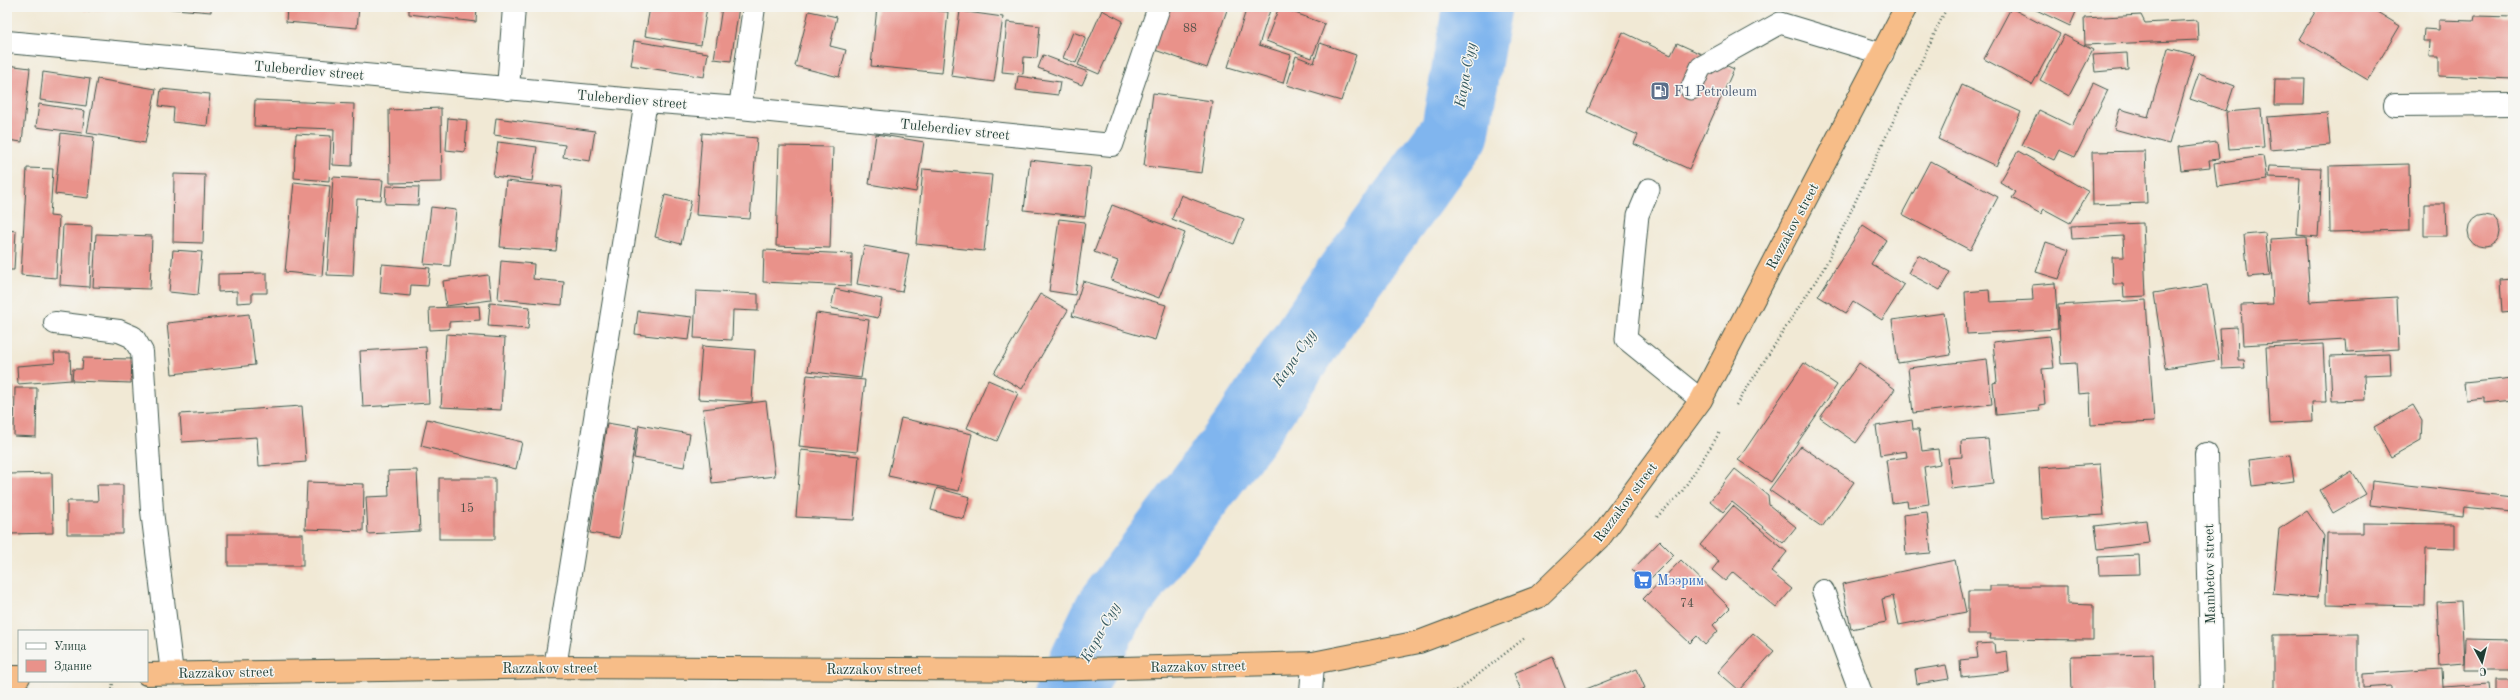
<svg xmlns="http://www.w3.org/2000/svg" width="2520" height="700" viewBox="0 0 2520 700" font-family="'Old Standard TT',serif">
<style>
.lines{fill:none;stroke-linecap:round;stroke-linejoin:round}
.river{stroke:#80b5ee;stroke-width:69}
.building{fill:#e9928a}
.lane-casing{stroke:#3e574c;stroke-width:23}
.street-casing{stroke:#3e574c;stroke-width:24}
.highway-casing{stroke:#3e574c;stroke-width:24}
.path{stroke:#3e574c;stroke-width:2.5;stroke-dasharray:1 3;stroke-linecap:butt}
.lane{stroke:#fff;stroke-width:21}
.street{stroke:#fff;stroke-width:22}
.highway{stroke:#f7bd88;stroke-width:22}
.labels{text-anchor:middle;stroke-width:3;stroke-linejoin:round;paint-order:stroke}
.number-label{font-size:12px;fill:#52524a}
.street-label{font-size:14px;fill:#1f3d34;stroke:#f6f6f2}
.service-label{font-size:14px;fill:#4e5e75;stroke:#f6f6f2;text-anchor:start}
.shop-label{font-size:14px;fill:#366cbe;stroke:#f6f6f2;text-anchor:start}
.water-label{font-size:15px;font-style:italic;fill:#375b62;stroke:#f6f6f2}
</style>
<rect width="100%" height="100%" fill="#f6f6f2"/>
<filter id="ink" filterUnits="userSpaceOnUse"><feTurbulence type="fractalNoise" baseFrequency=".025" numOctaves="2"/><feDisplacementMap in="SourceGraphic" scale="8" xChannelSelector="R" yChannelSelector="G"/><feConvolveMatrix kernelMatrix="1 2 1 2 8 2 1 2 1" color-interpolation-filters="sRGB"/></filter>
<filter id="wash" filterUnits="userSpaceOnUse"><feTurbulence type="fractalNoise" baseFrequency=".012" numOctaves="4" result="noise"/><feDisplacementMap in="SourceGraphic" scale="16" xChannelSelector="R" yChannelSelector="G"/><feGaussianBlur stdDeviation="0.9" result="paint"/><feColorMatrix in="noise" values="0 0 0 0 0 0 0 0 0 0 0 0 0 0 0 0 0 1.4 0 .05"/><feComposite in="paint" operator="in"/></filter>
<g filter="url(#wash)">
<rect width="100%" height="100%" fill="#f1e9d5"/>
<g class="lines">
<polyline class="river" points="1069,693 1108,612 1244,432 1350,275 1455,133 1477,7"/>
</g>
<g id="blocks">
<g class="building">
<polygon points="84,7 119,7 119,8 85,11"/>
<polygon points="151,7 211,7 211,12"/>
<polygon points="287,7 359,7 357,28 286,22"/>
<polygon points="409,7 477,7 476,22 409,14"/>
<polygon points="650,7 707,7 701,45 645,36"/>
<polygon points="722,7 739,7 731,61 714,59"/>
<polygon points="877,7 931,7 931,10 948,12 942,73 871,66"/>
<polygon points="1167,7 1228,7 1207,68 1152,49"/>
<polygon points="1247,7 1271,7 1259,45 1291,55 1283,83 1228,67"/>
<polygon points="1279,7 1325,24 1312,58 1266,41"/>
<polygon points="2030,7 2092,7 2090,12 2078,7 2070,26"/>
<polygon points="2318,7 2369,7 2400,26 2368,80 2299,39"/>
<polygon points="2455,7 2468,7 2468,8 2455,10"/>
<polygon points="2011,8 2060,34 2032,85 1984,59"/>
<polygon points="1102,10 1123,21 1099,74 1078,65"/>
<polygon points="809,11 837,17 830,46 846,50 839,77 795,66"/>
<polygon points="960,11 1003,17 994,82 951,76"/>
<polygon points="2141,15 2145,23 2197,20 2198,40 2085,45 2084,18"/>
<polygon points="2475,16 2513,17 2513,79 2439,76 2439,57 2429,57 2430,41 2423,41 2424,29 2439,30 2439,20 2474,21"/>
<polygon points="1007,22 1040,26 1037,58 1024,57 1023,74 1002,72"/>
<polygon points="1073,32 1086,37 1076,63 1063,58"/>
<polygon points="1623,32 1671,55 1677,43 1734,69 1689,169 1634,144 1638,135 1587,112"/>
<polygon points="2064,35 2093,50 2069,96 2040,80"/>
<polygon points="634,41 708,53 704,77 630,65"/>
<polygon points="1320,43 1356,55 1341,101 1287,85 1296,56 1314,63"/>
<polygon points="2168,48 2195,55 2169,144 2114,129 2120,109 2148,117"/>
<polygon points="2127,53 2128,69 2095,72 2093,55"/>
<polygon points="1043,55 1088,72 1082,85 1038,68"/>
<polygon points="7,65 30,68 22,142 7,140"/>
<polygon points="43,72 90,79 86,106 40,100"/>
<polygon points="2199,73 2234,86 2226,111 2190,99"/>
<polygon points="1018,76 1060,82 1058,95 1016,90"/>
<polygon points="97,79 156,89 145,143 87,133"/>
<polygon points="2275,79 2305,79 2304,105 2274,105"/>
<polygon points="2093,83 2108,90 2075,157 2059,150 2054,160 2022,145 2039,110 2072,126"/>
<polygon points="1962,85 2021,112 1996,166 1938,139"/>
<polygon points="161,89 210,94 207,126 173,122 174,108 159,106"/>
<polygon points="1153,93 1212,101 1202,173 1144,166"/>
<polygon points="255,100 354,104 352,166 333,165 334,129 254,126"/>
<polygon points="39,104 85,111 82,133 36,127"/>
<polygon points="441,108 442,182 390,183 389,110"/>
<polygon points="2261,109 2264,147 2229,149 2226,112"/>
<polygon points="2327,113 2330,145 2270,150 2267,117"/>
<polygon points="448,118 467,120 465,152 446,150"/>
<polygon points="496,118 595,131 590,161 563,157 565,145 494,135"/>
<polygon points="61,133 94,137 88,198 55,194"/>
<polygon points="702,133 757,138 750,219 696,215"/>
<polygon points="296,134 331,136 329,181 294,178"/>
<polygon points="876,134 924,142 916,192 869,184"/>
<polygon points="498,142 537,147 532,181 493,176"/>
<polygon points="2217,142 2219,159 2209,160 2210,167 2181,170 2178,147"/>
<polygon points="779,146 833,147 830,248 776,246"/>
<polygon points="2018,151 2089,192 2070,223 2044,209 2041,214 2012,198 2016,192 2000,182"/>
<polygon points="2145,151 2147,203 2093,205 2092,152"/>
<polygon points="2263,156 2267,180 2217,187 2214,163"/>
<polygon points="1030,160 1091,167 1085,217 1024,210"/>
<polygon points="1930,161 1998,197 1970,250 1902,214"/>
<polygon points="2409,164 2410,230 2330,232 2329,166"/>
<polygon points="2269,166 2322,168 2318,237 2297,235 2300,178 2268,177"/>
<polygon points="27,168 53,169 50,216 59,217 56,278 21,275"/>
<polygon points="923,169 992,175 984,251 916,244"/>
<polygon points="174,174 205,175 203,243 173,242"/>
<polygon points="333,177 383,180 381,200 357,199 353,276 327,275"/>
<polygon points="506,181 562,187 556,251 500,247"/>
<polygon points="294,182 330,186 322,276 285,272"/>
<polygon points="386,186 419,187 418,205 385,204"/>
<polygon points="665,195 691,201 681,244 655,237"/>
<polygon points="1181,195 1244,219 1234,244 1172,219"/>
<polygon points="2424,204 2445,204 2446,236 2424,236"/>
<polygon points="1112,205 1185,233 1159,298 1111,280 1118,261 1094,252"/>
<polygon points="431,207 456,210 450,266 424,264"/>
<circle cx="2484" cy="231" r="16"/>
<polygon points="1059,219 1085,222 1075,295 1049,291"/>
<polygon points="2143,223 2146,296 2124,297 2123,284 2113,284 2112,257 2124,257 2123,236 2072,239 2071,226"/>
<polygon points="63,225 92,226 90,287 60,285"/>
<polygon points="1863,225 1886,240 1871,264 1904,285 1882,320 1853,302 1846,313 1818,296"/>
<polygon points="7,230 16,231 14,270 7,270"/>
<polygon points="2265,233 2270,275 2248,277 2244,235"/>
<polygon points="96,234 152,236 150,289 93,287"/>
<polygon points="2306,237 2310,302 2397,297 2399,349 2347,352 2346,339 2243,345 2241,305 2273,304 2270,239"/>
<polygon points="2046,242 2069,250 2059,279 2036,272"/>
<polygon points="864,246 909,254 902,292 857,284"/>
<polygon points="173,250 202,252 198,295 169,292"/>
<polygon points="764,250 852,254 851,286 763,282"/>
<polygon points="1918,255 1950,272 1940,290 1908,273"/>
<polygon points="501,261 534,264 533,279 564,282 562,305 498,299"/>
<polygon points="382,264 430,268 428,286 411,285 410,296 380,293"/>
<polygon points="267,273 267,293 252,293 252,302 237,303 237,291 218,292 218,274"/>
<polygon points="488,275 491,300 446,306 443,281"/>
<polygon points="2513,279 2513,312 2502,313 2500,280"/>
<polygon points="1083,281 1166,305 1155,340 1072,316"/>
<polygon points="2055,283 2058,329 1967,334 1965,292 1989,290 1990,302 2033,300 2032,285"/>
<polygon points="2207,285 2219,360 2165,368 2154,293"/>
<polygon points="835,289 882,299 878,318 831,308"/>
<polygon points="696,291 758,294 758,311 733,310 732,340 694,338"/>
<polygon points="1040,294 1068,310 1022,389 994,373"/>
<polygon points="2146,300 2154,422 2091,425 2090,393 2078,394 2076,363 2061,364 2058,305"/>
<polygon points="490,303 530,307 528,329 488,326"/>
<polygon points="479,306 480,320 449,322 449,329 430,330 429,308"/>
<polygon points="638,311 692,317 689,340 635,334"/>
<polygon points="816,313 869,320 861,378 808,371"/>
<polygon points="1944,313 1951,355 1898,363 1892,320"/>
<polygon points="249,314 255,365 172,374 167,323"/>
<polygon points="2237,327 2238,360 2244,360 2245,368 2222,369 2220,328"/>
<polygon points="446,334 505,338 501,410 441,407"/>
<polygon points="2050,336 2054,368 2042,369 2045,404 2039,405 2040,411 1996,415 1993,383 1997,382 1993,342"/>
<polygon points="2323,344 2326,402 2312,402 2313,422 2270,424 2266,347"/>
<polygon points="702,346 755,350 752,402 698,399"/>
<polygon points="426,347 429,403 363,407 360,351"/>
<polygon points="54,353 70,353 71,380 18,384 17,366 55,363"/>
<polygon points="2390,354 2391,374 2364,375 2365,400 2332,401 2330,356"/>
<polygon points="83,358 132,359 131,383 72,381 73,369 82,369"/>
<polygon points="1987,359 1992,404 1913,413 1908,368"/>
<polygon points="1804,363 1837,385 1771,482 1738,460"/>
<polygon points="1859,363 1895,389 1856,443 1820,418"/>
<polygon points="807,375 865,380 857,452 799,446"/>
<polygon points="2513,378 2513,400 2484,403 2484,398 2466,400 2464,383"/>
<polygon points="988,380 1018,393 997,441 967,428"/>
<polygon points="7,386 11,386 12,426 7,426"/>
<polygon points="15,388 37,388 36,437 14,436"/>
<polygon points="766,401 775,476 712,483 703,409"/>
<polygon points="2413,405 2422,420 2421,440 2391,457 2374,427"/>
<polygon points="302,406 306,462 259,466 257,437 182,442 180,414"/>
<polygon points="901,418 972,434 959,491 888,476"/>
<polygon points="427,419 522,442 516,469 421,446"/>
<polygon points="1912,420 1913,429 1919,429 1922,451 1938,449 1940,464 1924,467 1929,504 1908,507 1907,501 1892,503 1886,460 1907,457 1906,451 1880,455 1876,426"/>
<polygon points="607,423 637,428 620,538 590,533"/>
<polygon points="639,425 690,434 684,467 634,458"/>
<polygon points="1988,439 1993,484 1951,489 1948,458 1962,457 1961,441"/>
<polygon points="1801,446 1854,482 1822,527 1769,490"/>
<polygon points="801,450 859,456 854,520 796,517"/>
<polygon points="2290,455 2294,481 2252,486 2249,460"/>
<polygon points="2100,464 2104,515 2042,519 2039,468"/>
<polygon points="1735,469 1768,495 1769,505 1796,527 1783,543 1732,502 1723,512 1710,501"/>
<polygon points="417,470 420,531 368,534 366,497 389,496 388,471"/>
<polygon points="2352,471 2366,494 2333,513 2320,490"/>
<polygon points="52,473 53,533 10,534 9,474"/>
<rect x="439" y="478" width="56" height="61"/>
<polygon points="2372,481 2513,497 2513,512 2464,507 2463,516 2370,505"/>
<polygon points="307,482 364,484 363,531 305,529"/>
<polygon points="97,485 123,485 123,534 67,534 67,501 98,501"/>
<polygon points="937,488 970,497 964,519 931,510"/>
<polygon points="1733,506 1787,552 1771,572 1792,589 1776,608 1733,572 1725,581 1712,570 1719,561 1700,545"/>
<polygon points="2307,511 2324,536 2318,598 2273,594 2279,529"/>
<polygon points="1927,512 1931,553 1906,555 1903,515"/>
<polygon points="2146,520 2149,543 2098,549 2095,526"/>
<polygon points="2363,523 2455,524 2455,549 2426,548 2425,606 2326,604 2327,533 2363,533"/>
<rect x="228" y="534" width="75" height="32"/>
<polygon points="1660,541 1674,555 1645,584 1632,570"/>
<polygon points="2139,555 2140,574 2099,575 2098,557"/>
<polygon points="1681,560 1730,608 1713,625 1718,631 1705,645 1697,636 1690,643 1643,599"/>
<polygon points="1955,560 1966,612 1899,625 1893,596 1882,599 1886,622 1851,629 1842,584"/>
<polygon points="1990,586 2067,586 2067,604 2093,605 2093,640 1990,639 1991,634 1968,634 1968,591 1990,591"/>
<polygon points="2461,601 2464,664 2440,666 2437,602"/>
<polygon points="1753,633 1774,651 1739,690 1718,672"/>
<polygon points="2358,634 2358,693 2274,693 2274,635"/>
<polygon points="2465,639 2513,640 2513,670 2464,670"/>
<polygon points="1994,643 1995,653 2007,651 2009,672 1961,677 1960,660 1978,658 1976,644"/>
<polygon points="2153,654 2154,693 2072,693 2071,656"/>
<polygon points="1553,657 1567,693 1541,693 1540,690 1534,693 1522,693 1514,673"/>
<polygon points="1946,665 1949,679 1917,684 1915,670"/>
<polygon points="1637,669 1645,688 1631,693 1576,693"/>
<polygon points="2442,669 2443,687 2489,684 2490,693 2391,693 2391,686 2363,688 2363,674"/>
<rect x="2496" y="680" width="17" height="13"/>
</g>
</g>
</g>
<g filter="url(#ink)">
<use href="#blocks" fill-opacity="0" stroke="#3e574c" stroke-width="1"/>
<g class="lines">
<g class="lane-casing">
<g id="lane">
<polyline points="1691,89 1701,67 1780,23 1883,54"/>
<polyline points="1649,189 1638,215 1626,339 1701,400"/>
</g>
</g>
<g class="street-casing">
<g id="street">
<polyline points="7,42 646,101 740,108 1112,145 1159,7"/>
<polyline points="508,89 514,7"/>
<polyline points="2395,105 2513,104"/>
<polyline points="740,108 754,7"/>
<polyline points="55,323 119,331 133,337 142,352 152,511 172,673"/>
<polyline points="2206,454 2212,693"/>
<polyline points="1823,591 1861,693"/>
<polyline points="555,667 646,101"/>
<polyline points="1311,693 1313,663"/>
</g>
</g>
<g class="highway-casing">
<g id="highway">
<polyline points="147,674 555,667 1044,670 1313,663 1419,642 1538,597 1601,536 1701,400 1906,7"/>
<polyline points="7,677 19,677"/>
</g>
</g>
<g class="path">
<polyline points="1736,405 1824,268 1947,7"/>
<polyline points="1657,517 1681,493 1720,432"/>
<polyline points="112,693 113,681"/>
<polyline points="1449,693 1460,689 1526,637"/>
</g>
<use href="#lane" class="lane"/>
<use href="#street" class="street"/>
<use href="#highway" class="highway"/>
</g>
</g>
<defs>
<g id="fuel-square" transform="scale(1)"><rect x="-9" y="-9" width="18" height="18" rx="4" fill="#5c6f8a" stroke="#f6f6f2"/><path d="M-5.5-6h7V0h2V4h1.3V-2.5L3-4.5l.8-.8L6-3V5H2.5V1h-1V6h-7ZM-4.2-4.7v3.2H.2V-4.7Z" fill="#fff"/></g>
<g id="supermarket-square" transform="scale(1)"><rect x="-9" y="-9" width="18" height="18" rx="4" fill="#3f7fe0" stroke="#f6f6f2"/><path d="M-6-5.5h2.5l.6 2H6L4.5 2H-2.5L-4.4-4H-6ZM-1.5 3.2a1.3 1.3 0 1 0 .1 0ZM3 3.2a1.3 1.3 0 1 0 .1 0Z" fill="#fff"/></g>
</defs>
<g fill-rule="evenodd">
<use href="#fuel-square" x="1660" y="91"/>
<use href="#supermarket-square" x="1643" y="580"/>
</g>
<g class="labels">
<g class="number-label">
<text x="1190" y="32">88</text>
<text x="467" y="512">15</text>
<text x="1687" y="607">74</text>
</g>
<g class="street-label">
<text transform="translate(309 70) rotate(5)" y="5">Tuleberdiev street</text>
<text transform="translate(632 99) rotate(5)" y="5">Tuleberdiev street</text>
<text transform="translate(955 129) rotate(6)" y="5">Tuleberdiev street</text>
<text transform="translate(1792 226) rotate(-62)" y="5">Razzakov street</text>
<text transform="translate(1625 502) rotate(-53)" y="5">Razzakov street</text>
<text transform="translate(2209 574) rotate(-91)" y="5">Mambetov street</text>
<text transform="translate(1198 666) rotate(-1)" y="5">Razzakov street</text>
<text x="550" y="673">Razzakov street</text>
<text x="874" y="674">Razzakov street</text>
<text transform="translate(226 672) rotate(-1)" y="5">Razzakov street</text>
</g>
<g class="service-label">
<text x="1674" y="96">F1 Petroleum</text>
</g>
<g class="shop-label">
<text x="1657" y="585">Мээрим</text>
</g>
<g class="water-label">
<text transform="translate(1465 75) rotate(-80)" y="5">Кара-Суу</text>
<text transform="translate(1294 358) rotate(-56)" y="5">Кара-Суу</text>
<text transform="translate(1100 632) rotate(-61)" y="5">Кара-Суу</text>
</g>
</g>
<rect width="2520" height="700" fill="none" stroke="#f6f6f2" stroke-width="24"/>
<rect x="18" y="630" width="130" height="52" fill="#f6f6f2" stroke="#a0aca6"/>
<rect x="26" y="643" width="20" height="6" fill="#ffffff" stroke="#a0aca6"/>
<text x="54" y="650" font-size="12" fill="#1f3d34">Улица</text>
<rect x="26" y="660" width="20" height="12" fill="#e9928a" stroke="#a0aca6"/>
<text x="54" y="670" font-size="12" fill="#1f3d34">Здание</text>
<g transform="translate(2482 662) rotate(173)" stroke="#f6f6f2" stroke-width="3" paint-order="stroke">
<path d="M0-3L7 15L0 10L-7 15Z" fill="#1f3d34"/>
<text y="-6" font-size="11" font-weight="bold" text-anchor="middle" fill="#1f3d34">С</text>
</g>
</svg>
